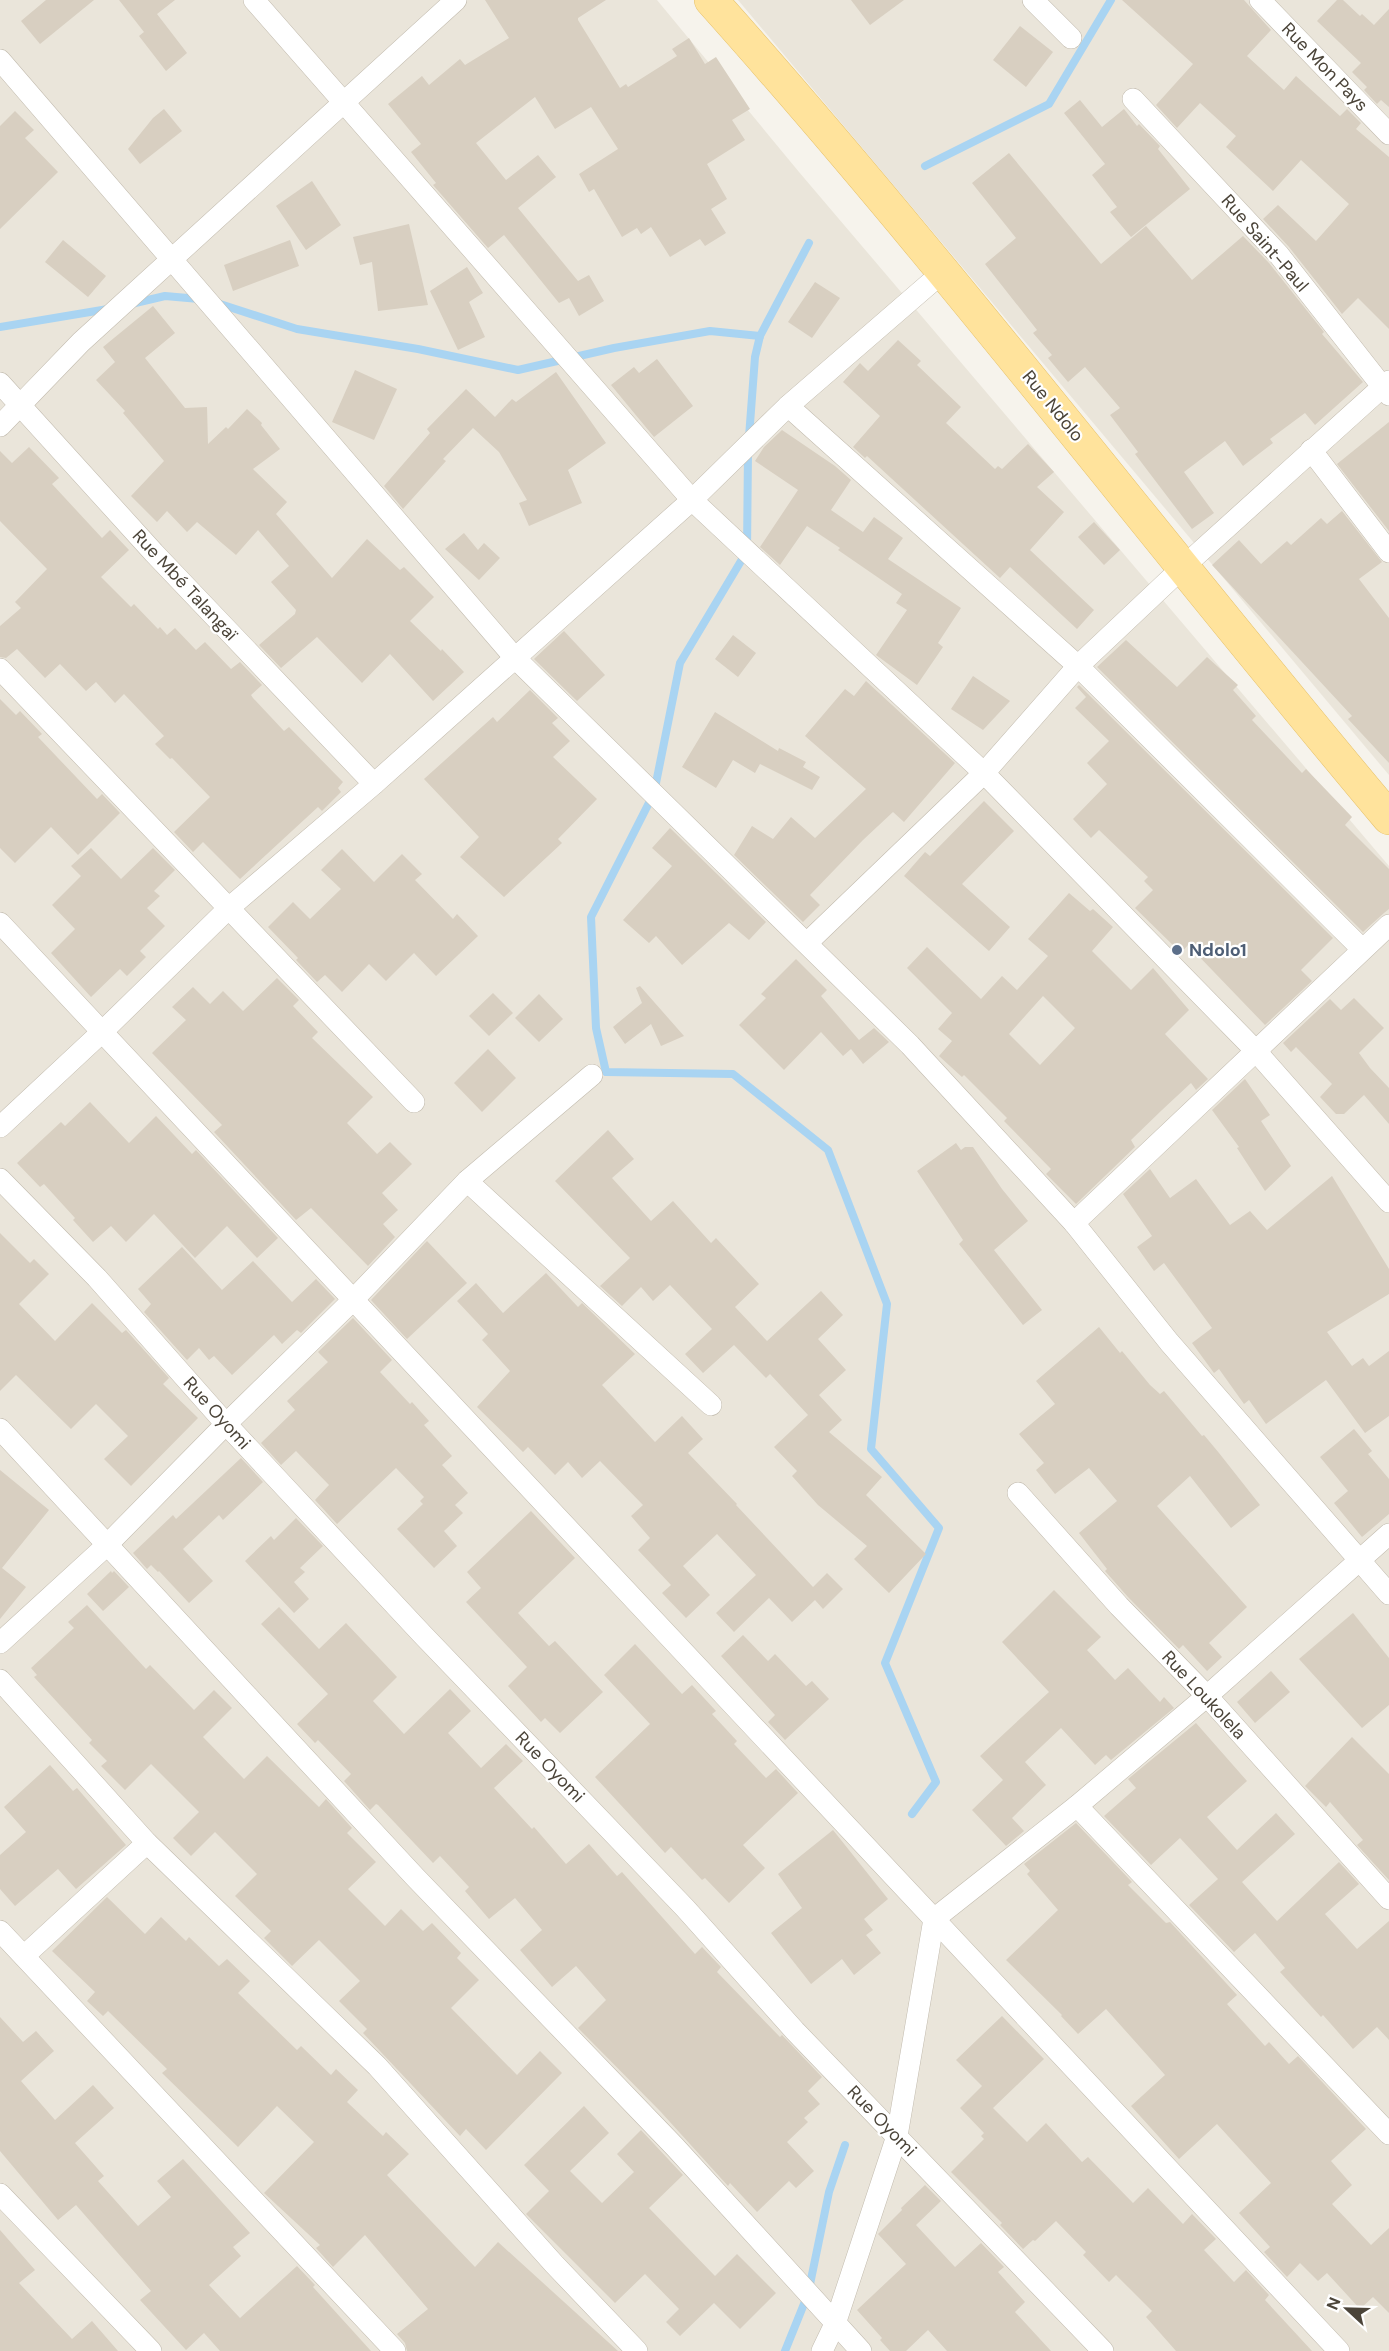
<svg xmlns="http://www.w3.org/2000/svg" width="1389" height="2351" viewBox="0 0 1389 2351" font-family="'DM Sans',sans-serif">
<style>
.residential{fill:#eae5da}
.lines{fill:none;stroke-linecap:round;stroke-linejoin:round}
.stream{stroke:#a9d4f2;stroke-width:8}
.building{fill:#d8cfc1;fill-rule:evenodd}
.minor-casing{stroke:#c2bbae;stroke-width:22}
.primary-casing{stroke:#e6c16a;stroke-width:34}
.minor{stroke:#fff;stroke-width:21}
.primary{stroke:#ffe39c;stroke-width:33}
.service-dot{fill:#5c6f8a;stroke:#fff;stroke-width:2}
.labels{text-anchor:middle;stroke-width:4.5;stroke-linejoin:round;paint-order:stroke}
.street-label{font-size:18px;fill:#4b4439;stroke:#fff}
.service-label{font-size:18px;font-weight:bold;fill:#4e5e75;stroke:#fff;text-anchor:start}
</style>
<rect width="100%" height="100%" fill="#f6f3ec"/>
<g class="residential">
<polygon points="0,0 657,0 799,172 1389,866 1389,2351 0,2351"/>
<polygon points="738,0 1389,0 1389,775"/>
</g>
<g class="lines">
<g class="stream">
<polyline points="925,166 1049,104 1111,0"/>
<polyline points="217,303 297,329 418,349 518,370 614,348 710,331 760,336"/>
<polyline points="131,304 165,296 199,299"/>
<polyline points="0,327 108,309"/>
<polyline points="749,437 755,357 760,336 809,243"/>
<polyline points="748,452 747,551 680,663 654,793 591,917 596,1028 606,1072 733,1074 828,1150 887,1304 871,1449 939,1528 885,1663 936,1782 912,1814"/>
<polyline points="785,2351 808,2294 829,2192 845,2145"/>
</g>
</g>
<g class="building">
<polygon points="46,0 94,0 40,44 21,21"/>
<polygon points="119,0 175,0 157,14 187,53 166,71 139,36 144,32"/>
<polygon points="485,0 606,0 578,18 578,20 620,88 626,84 628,87 677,56 672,49 689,38 705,64 716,57 750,109 732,120 745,140 707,164 727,199 711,209 726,233 705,246 700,239 670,257 651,227 641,234 637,228 622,237 594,189 589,192 579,174 618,149 591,107 555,129 535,97 476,143 506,180 538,155 556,177 518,208 578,281 589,275 604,301 579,316 569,298 559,303 504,235 488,248 433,185 436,183 411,152 421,144 388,104 422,76 429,85 460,59 465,65 509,38"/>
<polygon points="851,0 904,0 870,25"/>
<polygon points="1122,0 1244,0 1271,30 1247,56 1284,90 1296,76 1340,116 1347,109 1361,123 1356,129 1389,157 1389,329 1358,298 1342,314 1289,247 1263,219 1278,205 1316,241 1349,204 1301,160 1273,191 1226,147 1236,136 1200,103 1177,128 1156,105 1193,64"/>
<polygon points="1337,0 1343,0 1360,16 1362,14 1374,25 1389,9 1389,107 1381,100 1377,104 1364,90 1367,87 1352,72 1361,63 1317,21"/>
<polygon points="1020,26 1053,52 1026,87 993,60"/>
<polygon points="1080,100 1102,127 1124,109 1137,126 1139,124 1160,146 1158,149 1190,189 1131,237 1110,212 1117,207 1092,175 1105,164 1064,113"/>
<polygon points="164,109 182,131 140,164 128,149 153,118"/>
<polygon points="15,111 34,130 25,138 58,172 0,229 0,126"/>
<polygon points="1009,153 1101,264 1146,226 1192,280 1243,236 1269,263 1324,332 1322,334 1363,382 1315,425 1305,413 1270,439 1273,443 1243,466 1225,441 1184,472 1214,513 1192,529 1135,454 1138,452 1110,415 1120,408 1085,367 1068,382 1048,358 1052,355 1033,333 1037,330 985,264 1016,238 972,183"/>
<polygon points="312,181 341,225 306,250 276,206"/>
<polygon points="409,224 428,305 378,311 372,262 360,265 353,237"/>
<polygon points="63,240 106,276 88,297 45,262"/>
<polygon points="290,240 299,266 233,291 224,265"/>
<polygon points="467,267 483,293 469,302 485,337 458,350 430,291"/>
<polygon points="815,282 840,298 812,338 788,322"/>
<polygon points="153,306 175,333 145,358 185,408 207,407 208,444 226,427 228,429 247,409 262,423 261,425 280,449 253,469 287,502 276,514 332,578 367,539 400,570 404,567 434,597 410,621 441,651 442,649 464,672 433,701 390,654 362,683 317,637 281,668 259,645 295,614 296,610 271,582 289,566 258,530 236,555 197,522 187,532 167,511 157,522 131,496 164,461 123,413 125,411 96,380 115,362 103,347"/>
<polygon points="898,340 921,361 917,365 961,407 946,423 995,469 998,466 1002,469 1028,444 1054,472 1037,487 1064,512 1030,550 1094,610 1077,629 1010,567 1000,578 867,456 865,458 853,447 880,416 843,382 860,363 868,371"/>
<polygon points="657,359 693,406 654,437 611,385 634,367 639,373"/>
<polygon points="355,370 397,389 374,440 332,422"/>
<polygon points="556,372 606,443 568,470 582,503 529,526 519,503 527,500 499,452 473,428 443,459 446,461 403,509 384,486 430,433 427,429 466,389 495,417 512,399 516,402"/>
<polygon points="1389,422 1389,531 1337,464"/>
<polygon points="782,430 835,466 851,480 831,510 863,532 874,517 903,538 888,559 961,608 938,643 943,647 917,685 876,655 907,610 896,603 902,594 838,550 840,548 807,526 780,565 760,547 798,490 755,461 764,447"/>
<polygon points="29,447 59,478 52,484 102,538 110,530 129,550 101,577 131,607 134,604 158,629 160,627 167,635 175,628 196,650 205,642 231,669 240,662 262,685 251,695 253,698 284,731 289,727 343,782 338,788 341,792 322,811 318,807 240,879 203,842 193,852 174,832 210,797 172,758 170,759 155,744 164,736 124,694 115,703 96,682 86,691 60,664 45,678 17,649 6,658 0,657 0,626 21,608 15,602 47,569 0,521 0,451 12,463"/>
<polygon points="1342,511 1382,562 1359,579 1389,618 1389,763 1348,719 1352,716 1212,565 1239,540 1261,564 1287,541 1291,545 1321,518 1327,524"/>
<polygon points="1094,522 1120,550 1104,565 1078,537"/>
<polygon points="464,533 478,550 484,543 500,558 479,580 445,549"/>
<polygon points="564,631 605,675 577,701 534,659"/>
<polygon points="733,635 756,653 738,677 715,659"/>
<polygon points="1126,640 1177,687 1207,657 1238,685 1233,690 1256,716 1252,720 1302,773 1306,769 1352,817 1345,825 1389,869 1389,909 1384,913 1363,932 1097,667"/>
<polygon points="973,676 1010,701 983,730 951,709"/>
<polygon points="866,681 955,763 904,822 893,812 863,840 810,895 820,905 803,922 734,855 752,826 773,839 791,817 815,838 866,789 805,736 845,689 854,696"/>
<polygon points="1079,685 1333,938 1301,970 1312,981 1265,1025 1188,945 1181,953 1135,908 1153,890 1144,881 1148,877 1099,830 1091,838 1073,819 1107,784 1087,763 1109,741 1075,708 1086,697 1077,687"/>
<polygon points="530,690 558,718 552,723 570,741 553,757 597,799 558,839 562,843 504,897 460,857 479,837 424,779 493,717 497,722"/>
<polygon points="0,699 16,715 20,711 42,734 38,737 97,799 102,794 120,813 78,855 51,827 15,863 0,848"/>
<polygon points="715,712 778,751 779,748 806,762 803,767 820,777 812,790 760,764 755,773 733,760 716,788 682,767"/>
<polygon points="984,801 1014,831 962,884 1010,927 989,951 904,876 925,852 930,856"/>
<polygon points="670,828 766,922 749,940 729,923 682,965 656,936 649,943 623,920 672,866 652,848"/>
<polygon points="91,848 121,879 153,848 175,870 154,891 160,896 147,908 165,926 140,951 146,957 127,976 120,969 91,997 51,953 75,929 52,905 81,876 71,866"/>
<polygon points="342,849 374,882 402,854 422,874 415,880 453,919 457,914 478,936 436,976 414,953 386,981 369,964 342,992 325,975 317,982 296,960 298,958 268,927 293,902 310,919 341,889 321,870"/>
<path d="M 1069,893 L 1090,911 L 1093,909 L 1113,927 L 1092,951 L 1131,990 L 1153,968 L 1189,1010 L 1165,1034 L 1208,1079 L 1196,1090 L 1191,1083 L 1162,1110 L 1131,1140 L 1135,1147 L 1076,1204 L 1046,1174 L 1051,1169 L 1004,1121 L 1007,1118 L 964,1075 L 962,1077 L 939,1056 L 952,1041 L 938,1029 L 952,1013 L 907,968 L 927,947 L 981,999 L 1002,976 L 1017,990 L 1048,956 L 1028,939 ZM 1043,996 L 1075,1028 L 1040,1065 L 1009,1034 Z"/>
<polygon points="796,959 827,990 821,996 859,1040 874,1028 889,1042 863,1064 851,1049 843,1056 821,1032 784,1070 739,1025 766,998 761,994"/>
<polygon points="277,978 299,1000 293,1006 318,1032 312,1038 373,1097 347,1123 377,1154 390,1142 412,1164 382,1193 398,1210 383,1224 395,1237 368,1266 311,1208 296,1220 214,1132 222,1125 152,1053 186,1020 172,1007 193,987 210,1004 223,991 243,1011"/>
<polygon points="640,986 684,1036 661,1046 651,1024 625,1044 613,1027 642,1003 636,988"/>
<polygon points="493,993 513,1013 489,1036 469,1016"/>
<polygon points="539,994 563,1019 539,1042 515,1018"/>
<polygon points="1354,998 1384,1028 1359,1053 1370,1068 1389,1088 1389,1124 1364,1095 1344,1114 1336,1114 1320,1097 1332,1084 1296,1047 1291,1052 1283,1043 1330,999 1341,1010"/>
<polygon points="488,1049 516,1078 482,1112 454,1083"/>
<polygon points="1245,1079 1270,1115 1261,1121 1291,1166 1265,1191 1237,1148 1239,1147 1212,1110"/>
<polygon points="90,1102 129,1143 156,1116 192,1154 196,1150 278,1238 257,1258 227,1226 195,1258 154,1214 126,1242 111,1226 93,1242 73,1220 75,1218 44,1184 40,1187 17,1163 61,1122 65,1126"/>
<polygon points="608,1130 634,1159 612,1178 651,1221 673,1201 711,1243 716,1238 759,1284 735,1307 767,1341 821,1291 843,1315 818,1339 846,1370 819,1395 842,1420 829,1432 882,1477 866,1495 926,1554 889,1593 854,1559 867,1546 818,1505 792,1476 797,1471 774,1447 808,1415 770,1374 766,1378 734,1345 703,1373 685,1354 712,1329 670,1285 653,1301 641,1287 622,1306 600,1286 630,1258 555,1181"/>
<polygon points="956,1143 961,1150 965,1147 973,1147 1002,1189 1028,1221 994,1250 1042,1310 1023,1325 959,1244 963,1240 917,1171"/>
<polygon points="1150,1169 1170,1198 1196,1179 1230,1225 1250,1211 1267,1230 1332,1176 1389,1269 1389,1294 1327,1332 1352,1366 1363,1358 1369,1366 1389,1351 1389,1416 1365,1433 1326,1380 1266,1424 1249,1400 1244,1404 1219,1369 1214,1373 1192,1343 1212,1328 1164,1263 1154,1271 1137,1247 1152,1236 1123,1194"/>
<polygon points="0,1233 30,1263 34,1259 49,1274 19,1304 55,1341 92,1303 122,1333 126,1330 169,1378 163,1384 198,1418 131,1486 104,1459 128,1436 96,1404 71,1429 16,1375 0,1391"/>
<polygon points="427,1241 467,1283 407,1339 371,1300"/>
<polygon points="182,1247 222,1290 253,1261 292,1302 316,1279 335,1299 301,1333 297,1330 282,1344 274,1335 232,1375 214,1356 209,1360 199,1348 187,1360 144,1312 151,1304 138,1289"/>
<polygon points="546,1273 578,1307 582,1303 635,1354 602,1385 655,1442 682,1416 703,1439 688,1453 737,1504 736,1505 813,1587 827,1573 843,1589 823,1609 815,1600 792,1622 769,1598 734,1632 716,1613 756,1575 717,1534 683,1566 710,1595 686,1618 662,1593 671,1585 638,1550 650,1538 631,1516 643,1505 600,1461 582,1478 568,1462 555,1475 528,1447 523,1452 477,1407 510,1371 482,1340 488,1334 457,1301 476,1283 503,1313"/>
<polygon points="353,1318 392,1360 380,1372 410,1404 412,1402 429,1421 424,1425 452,1456 442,1465 468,1493 455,1505 463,1513 444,1531 457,1546 434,1568 397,1529 423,1504 420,1501 424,1497 396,1468 337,1524 315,1500 329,1485 296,1451 281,1465 261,1443 295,1410 287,1401 328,1362 318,1352"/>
<polygon points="1099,1327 1120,1353 1122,1351 1150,1385 1160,1394 1164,1391 1202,1436 1204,1435 1219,1453 1260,1505 1231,1528 1190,1476 1157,1506 1247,1607 1209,1643 1222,1657 1207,1671 1183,1645 1179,1649 1128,1597 1105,1571 1107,1569 1079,1533 1117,1501 1089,1468 1055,1494 1036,1470 1044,1463 1019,1434 1055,1404 1036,1381"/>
<polygon points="1354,1429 1372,1451 1368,1454 1389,1479 1389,1514 1362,1537 1334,1503 1348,1491 1320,1457"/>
<polygon points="241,1458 263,1482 223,1520 219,1515 183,1549 213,1581 189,1603 159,1571 158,1572 151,1565 147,1569 133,1553 173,1515 176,1519"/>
<polygon points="0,1470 49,1510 2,1568 26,1587 0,1619"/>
<polygon points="531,1511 575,1558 518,1613 549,1646 555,1641 603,1692 560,1733 545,1718 541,1722 508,1686 527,1667 466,1602 481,1588 467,1572"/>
<polygon points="296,1518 323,1546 300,1568 305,1572 294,1582 309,1599 294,1613 245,1561 271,1536 274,1540"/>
<polygon points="111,1571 112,1573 114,1571 129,1587 103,1611 87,1594"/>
<polygon points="1054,1590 1101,1637 1087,1650 1115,1680 1128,1668 1160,1702 1164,1697 1174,1708 1111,1760 1106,1755 1095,1765 1061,1728 1025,1762 1046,1785 1012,1818 1024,1831 1006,1846 972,1810 1003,1780 980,1756 1049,1692 1002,1642"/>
<polygon points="87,1605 146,1669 150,1665 194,1710 214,1690 232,1708 203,1737 244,1779 267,1756 319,1807 326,1799 352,1828 347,1833 376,1862 348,1889 385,1926 401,1909 423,1931 432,1923 461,1953 457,1958 479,1980 451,2008 517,2075 540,2051 562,2073 486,2150 466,2129 460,2136 363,2033 367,2029 339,2001 360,1981 319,1940 292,1966 264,1938 271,1931 235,1896 257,1874 215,1832 191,1856 173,1838 199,1812 151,1764 125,1790 101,1766 107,1761 89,1743 92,1740 34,1677 37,1675 31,1668 74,1628 68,1622"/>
<polygon points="279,1607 319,1649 346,1623 397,1677 373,1701 404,1734 450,1689 471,1711 448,1733 481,1768 506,1744 523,1761 494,1788 532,1829 534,1827 566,1864 589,1844 617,1876 622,1872 695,1954 702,1947 721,1967 717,1972 780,2037 782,2035 822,2077 808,2091 820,2104 804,2118 808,2122 787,2142 814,2171 796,2188 789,2181 757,2212 730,2183 728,2186 660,2111 578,2028 606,2000 576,1966 552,1987 520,1950 542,1930 515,1898 489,1919 465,1891 469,1887 440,1856 433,1863 378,1805 376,1804 370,1810 344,1781 351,1774 318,1740 315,1743 297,1724 328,1694 261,1624"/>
<polygon points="1353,1613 1389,1658 1389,1705 1362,1728 1299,1659"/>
<polygon points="743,1635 768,1661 775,1654 806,1686 812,1681 829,1699 785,1740 768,1722 775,1715 721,1656"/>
<polygon points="635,1644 682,1694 692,1685 716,1711 712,1714 737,1741 734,1744 766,1778 776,1769 798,1793 743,1845 765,1868 729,1903 705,1878 702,1880 671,1847 665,1853 595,1777 650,1724 604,1675"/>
<polygon points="1271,1671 1290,1692 1255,1723 1237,1702"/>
<polygon points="1196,1723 1247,1781 1207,1817 1237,1850 1276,1813 1295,1834 1242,1882 1277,1921 1339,1862 1359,1884 1325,1914 1357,1949 1389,1921 1389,2040 1377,2027 1353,2049 1323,2015 1321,2017 1280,1972 1285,1968 1255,1933 1234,1952 1189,1905 1218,1879 1180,1838 1151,1865 1104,1816 1136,1788 1128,1779"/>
<polygon points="1352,1737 1389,1774 1389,1880 1357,1845 1363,1840 1330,1802 1326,1807 1305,1786"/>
<polygon points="50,1765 73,1791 77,1788 126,1845 76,1889 58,1869 15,1906 0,1889 0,1855 26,1832 4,1807"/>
<polygon points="1076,1823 1132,1882 1128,1885 1166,1923 1170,1922 1237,1995 1227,2004 1265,2046 1269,2042 1289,2064 1298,2056 1366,2129 1331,2161 1352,2185 1332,2204 1371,2245 1389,2228 1389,2313 1373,2297 1360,2309 1327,2273 1318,2281 1300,2263 1287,2277 1264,2252 1270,2247 1239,2213 1271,2183 1217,2124 1179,2159 1131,2106 1165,2075 1106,2009 1078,2034 1061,2016 1062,2015 1006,1960 1058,1910 1027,1874 1030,1871 1024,1864"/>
<polygon points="833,1830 888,1899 864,1919 873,1930 866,1935 881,1953 854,1975 842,1959 811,1984 771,1933 802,1908 778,1874"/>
<polygon points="107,1897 145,1934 161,1917 186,1941 189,1937 219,1966 227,1959 250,1981 238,1993 297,2050 301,2046 331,2075 336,2069 358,2090 347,2102 383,2136 386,2132 409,2154 387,2175 475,2267 498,2242 618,2351 407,2351 405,2343 397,2334 428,2309 365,2235 333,2267 316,2248 320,2245 264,2193 314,2142 277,2106 238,2147 162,2073 167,2069 108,2011 103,2016 87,2001 95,1992 52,1951"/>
<polygon points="1002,2016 1044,2059 993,2108 1027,2142 1046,2123 1082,2162 1088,2157 1133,2203 1148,2188 1183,2224 1192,2214 1216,2239 1204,2250 1234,2282 1246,2270 1269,2295 1265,2300 1312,2351 1176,2351 1146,2317 1152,2311 1116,2275 1109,2282 1083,2255 1086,2252 1056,2221 1035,2241 1033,2240 1023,2249 1000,2225 1002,2223 951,2172 984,2139 981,2136 984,2133 960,2108 982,2086 956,2060"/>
<polygon points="0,2017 23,2042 36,2031 54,2051 21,2081 55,2120 93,2085 114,2108 75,2143 104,2176 98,2181 138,2226 171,2197 157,2181 183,2159 250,2233 233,2247 241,2256 209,2285 240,2318 297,2266 315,2285 313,2287 371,2351 220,2351 204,2333 186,2350 140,2300 151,2291 76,2205 58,2220 0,2151"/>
<polygon points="584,2106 609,2133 570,2171 602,2203 634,2172 617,2154 641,2130 683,2175 649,2208 715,2276 737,2254 776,2293 740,2329 714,2303 680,2336 666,2322 679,2309 645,2274 615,2303 526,2214 549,2191 524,2165"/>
<polygon points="925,2185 941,2201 916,2225 955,2267 981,2243 1004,2267 998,2272 1025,2302 1015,2312 1051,2351 947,2351 928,2330 906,2351 890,2351 880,2340 882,2338 857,2310 906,2264 878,2234 902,2210 901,2208"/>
<polygon points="0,2230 35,2270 19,2283 72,2339 92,2321 118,2351 0,2351"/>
</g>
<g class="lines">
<g class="minor-casing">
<g id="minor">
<polyline points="254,0 692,500 984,773 1255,1050 1389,1202"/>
<polyline points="1033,0 1071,38"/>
<polyline points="1260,0 1389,134"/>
<polyline points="0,60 515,658 910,1045 1074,1223 1169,1342 1389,1594"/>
<polyline points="1133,99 1279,255 1389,395"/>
<polyline points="0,383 154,553 374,784"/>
<polyline points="788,406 1078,666 1362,949"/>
<polyline points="0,426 81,342 456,0"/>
<polyline points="1311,450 1389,552"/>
<polyline points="0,669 414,1102"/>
<polyline points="0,923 1339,2351"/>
<polyline points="807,943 984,773 1078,666 1182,568 1389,381"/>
<polyline points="0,1127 102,1032 230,907 374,784 692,500 788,406 943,272"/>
<polyline points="0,1179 97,1278 226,1424 422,1634 685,1908 795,2031 1103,2351"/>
<polyline points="467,1181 711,1405"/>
<polyline points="1074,1223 1389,925"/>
<polyline points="0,1429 415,1877 675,2147 861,2351"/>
<polyline points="1018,1493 1119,1606 1207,1696 1389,1899"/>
<polyline points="0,1643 106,1546 226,1424 353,1300 467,1181 592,1075"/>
<polyline points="0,1680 147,1843 377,2066 554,2264 637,2351"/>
<polyline points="1077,1806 1389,2134"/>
<polyline points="0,1931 395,2351"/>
<polyline points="24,1956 147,1843"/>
<polyline points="0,2194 151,2351"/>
<polyline points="822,2351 835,2324 897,2136 934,1919 1077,1806 1207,1696 1389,1534"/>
</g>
</g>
<g class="primary-casing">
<path id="primary" d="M 711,0 C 947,264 1161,547 1389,818"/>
</g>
<use href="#minor" class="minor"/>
<use href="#primary" class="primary"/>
</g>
<circle class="service-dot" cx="1177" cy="950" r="6"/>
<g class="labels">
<g class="street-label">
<text transform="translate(1325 67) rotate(46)" y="6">Rue Mon Pays</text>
<text transform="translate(1265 243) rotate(49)" y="6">Rue Saint-Paul</text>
<text transform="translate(1053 406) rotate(51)" y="6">Rue Ndolo</text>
<text transform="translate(185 585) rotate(47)" y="6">Rue Mbé Talangaï</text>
<text transform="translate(217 1413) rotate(48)" y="6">Rue Oyomi</text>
<text transform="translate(1204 1695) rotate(47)" y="6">Rue Loukolela</text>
<text transform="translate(550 1767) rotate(46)" y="6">Rue Oyomi</text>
<text transform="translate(882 2121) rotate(46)" y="6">Rue Oyomi</text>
</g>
<g class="service-label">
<text x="1189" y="956">Ndolo1</text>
</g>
</g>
<g transform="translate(1347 2309) rotate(292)" stroke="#ffffff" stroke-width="4.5" paint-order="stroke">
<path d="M0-4.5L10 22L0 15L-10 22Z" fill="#4b4439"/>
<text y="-9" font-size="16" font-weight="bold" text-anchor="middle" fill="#4b4439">N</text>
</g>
</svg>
